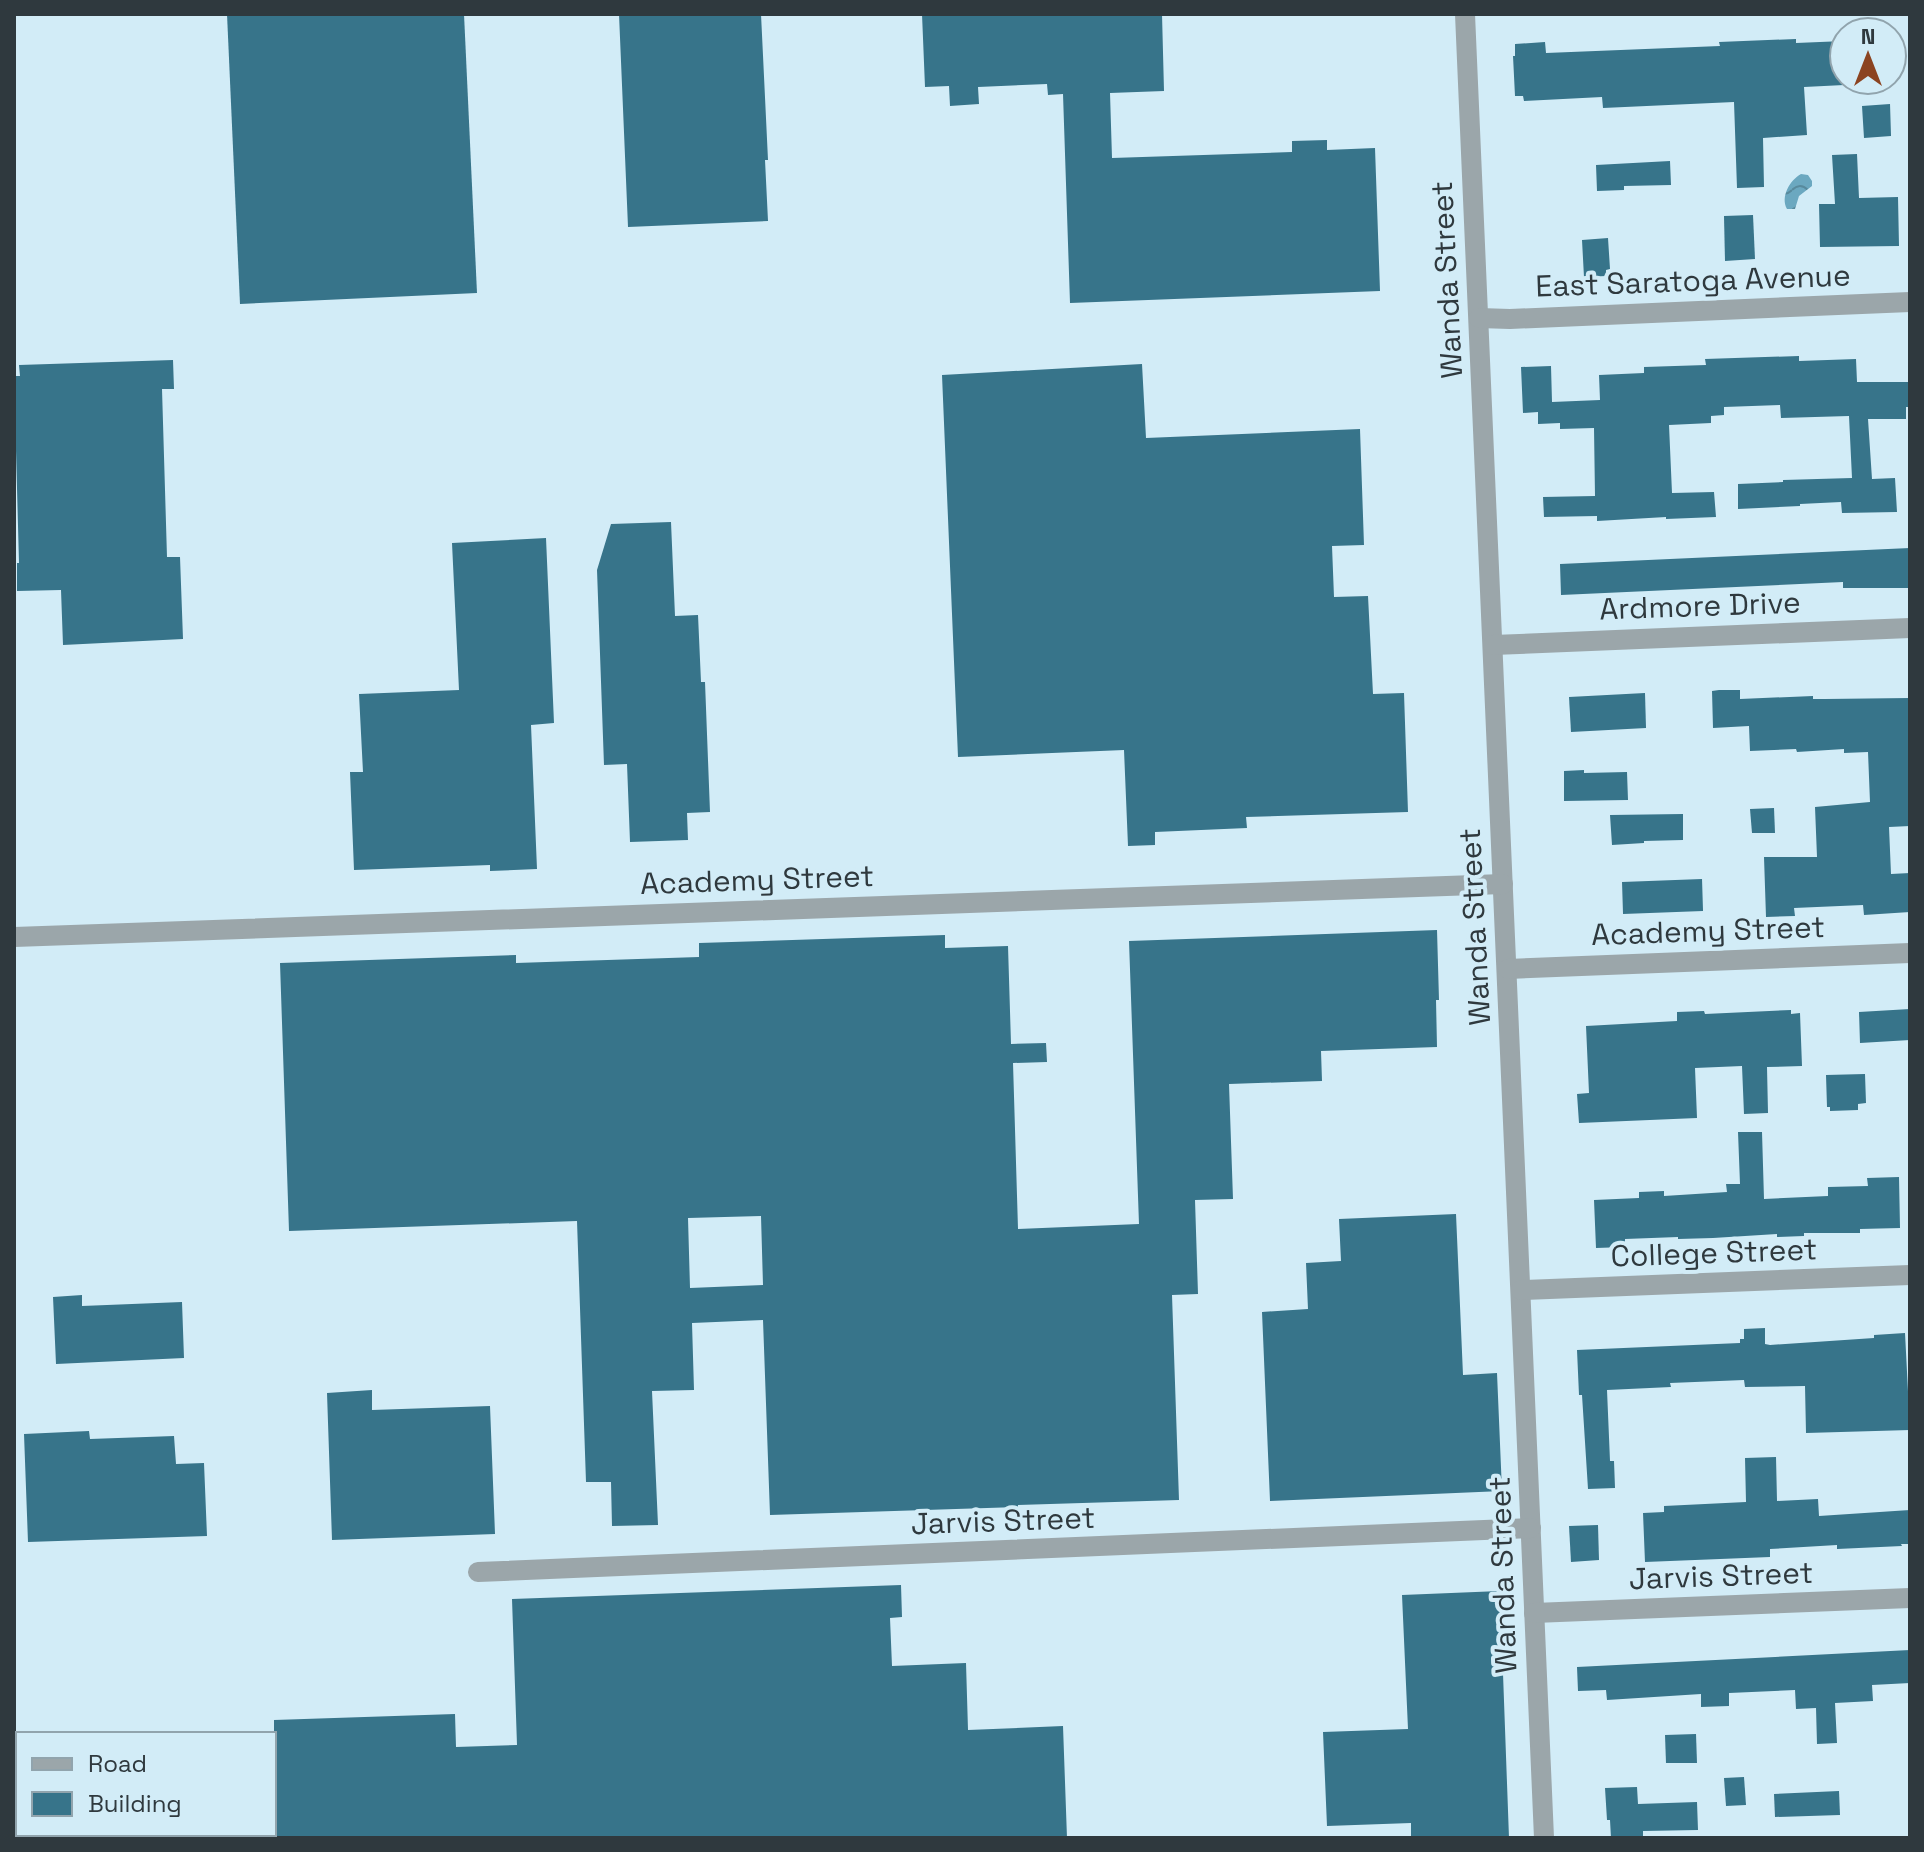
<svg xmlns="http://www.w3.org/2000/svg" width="1924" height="1852" viewBox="0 0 1924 1852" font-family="'Space Grotesk',sans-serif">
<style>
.water{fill:url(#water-waves)}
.building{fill:#37748a;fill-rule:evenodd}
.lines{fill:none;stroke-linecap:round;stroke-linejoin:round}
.minor{stroke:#9ba6aa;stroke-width:20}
.labels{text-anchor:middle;stroke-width:8;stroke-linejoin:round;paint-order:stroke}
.street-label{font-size:30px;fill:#2f393e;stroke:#d2ecf7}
</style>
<defs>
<pattern id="water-waves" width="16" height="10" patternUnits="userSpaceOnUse" patternTransform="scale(2)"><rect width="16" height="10" fill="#6ba8c0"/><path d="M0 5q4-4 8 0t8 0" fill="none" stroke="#588a9d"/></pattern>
</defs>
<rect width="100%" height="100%" fill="#d2ecf7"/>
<path class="water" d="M 1801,174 L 1808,175 L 1812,181 L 1812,186 L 1799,196 L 1795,209 L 1787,209 C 1780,197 1790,180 1801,174 Z"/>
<g class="building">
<polygon points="227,14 464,14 477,293 240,304"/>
<polygon points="619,14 761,14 768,160 765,160 768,221 628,227"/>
<polygon points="922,14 1162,14 1164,91 1110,93 1112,158 1292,152 1292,141 1327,140 1327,150 1375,148 1380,291 1070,303 1063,94 1048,95 1047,84 978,87 979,104 950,106 949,86 925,87"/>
<polygon points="1796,39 1796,43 1844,41 1844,85 1804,87 1807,135 1763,138 1764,187 1737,188 1734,102 1603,108 1602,97 1524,101 1523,96 1515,96 1513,56 1515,56 1515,44 1545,42 1546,53 1720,46 1719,42"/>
<polygon points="1890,104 1891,136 1864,138 1862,106"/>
<polygon points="1857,154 1859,198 1898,197 1899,246 1820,247 1819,204 1835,204 1832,155"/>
<polygon points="1670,161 1671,185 1624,186 1624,190 1597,191 1596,165"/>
<polygon points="1753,215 1755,259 1725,261 1724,216"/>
<polygon points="1608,238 1610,269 1606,270 1606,276 1584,277 1582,240"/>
<polygon points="1799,356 1799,361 1856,359 1857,382 1909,382 1910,407 1906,407 1906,419 1868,419 1872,479 1895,478 1897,512 1842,513 1841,502 1800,504 1800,506 1738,509 1738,484 1783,482 1783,480 1852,478 1849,416 1781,418 1780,405 1724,407 1724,415 1711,416 1711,423 1669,425 1672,493 1714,492 1716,517 1666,519 1666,517 1597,521 1597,516 1544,517 1543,497 1595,496 1594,428 1560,429 1560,423 1538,424 1538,412 1523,413 1521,367 1551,366 1552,402 1600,400 1599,375 1644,373 1644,367 1706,365 1705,359"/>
<polygon points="173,360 174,389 162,389 167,557 180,557 183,639 63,645 61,590 17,591 17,563 19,563 14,376 20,376 19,365"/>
<polygon points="1142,364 1146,438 1360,429 1364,545 1332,546 1334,597 1368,596 1373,694 1404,693 1408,812 1246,817 1247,828 1155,832 1155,845 1128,846 1124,750 958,757 942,375"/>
<polygon points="671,522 675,616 698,615 701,682 705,682 710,812 687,813 688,840 630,842 627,764 604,765 597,570 611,524"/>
<polygon points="546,538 554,723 531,725 537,869 490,871 490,865 354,870 350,772 363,772 359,694 459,690 452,543"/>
<polygon points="1910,548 1910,588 1843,588 1843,582 1561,595 1560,564"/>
<polygon points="1719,690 1740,690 1740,699 1813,696 1813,699 1825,699 1910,698 1910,826 1889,827 1891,874 1910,873 1910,912 1864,915 1863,905 1794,908 1795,916 1766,917 1764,857 1817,857 1815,807 1870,802 1868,752 1844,753 1844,749 1797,752 1796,749 1750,751 1749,726 1713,728 1712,691"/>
<polygon points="1645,693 1646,728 1571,732 1569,697"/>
<polygon points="1584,770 1584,773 1627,772 1628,800 1564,801 1564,771"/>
<polygon points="1774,808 1775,833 1752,833 1750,809"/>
<polygon points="1683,814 1683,840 1644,841 1644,843 1612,845 1610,815"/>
<polygon points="1702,879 1703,911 1623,914 1622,882"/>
<path d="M 1437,930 L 1439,1000 L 1436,1000 L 1437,1047 L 1321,1051 L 1322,1081 L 1229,1084 L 1233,1199 L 1195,1200 L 1198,1294 L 1172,1295 L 1179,1500 L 1018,1505 L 1018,1507 L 770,1515 L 763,1320 L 692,1323 L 694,1390 L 652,1391 L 658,1525 L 612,1526 L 611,1482 L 586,1482 L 577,1221 L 289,1231 L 280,963 L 516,955 L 516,963 L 699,957 L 699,943 L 945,935 L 945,948 L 1008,946 L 1011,1044 L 1046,1043 L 1047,1062 L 1013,1063 L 1018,1229 L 1139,1224 L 1129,941 ZM 761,1216 L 763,1285 L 690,1288 L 688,1218 Z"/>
<polygon points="1910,1009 1910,1040 1860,1043 1859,1012"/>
<polygon points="1791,1010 1791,1014 1800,1013 1802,1066 1767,1067 1768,1113 1744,1114 1742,1066 1695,1068 1697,1118 1579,1123 1577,1094 1589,1093 1586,1026 1677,1021 1677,1012 1704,1011 1705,1014"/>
<polygon points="1865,1074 1866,1103 1858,1104 1858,1110 1830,1111 1830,1107 1827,1107 1826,1075"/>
<polygon points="1738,1132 1762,1132 1764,1199 1828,1196 1828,1187 1868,1186 1867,1178 1899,1177 1900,1228 1860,1229 1860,1233 1804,1233 1804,1236 1777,1237 1777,1234 1713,1238 1678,1239 1678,1237 1625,1239 1625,1247 1596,1248 1594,1200 1639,1198 1639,1192 1664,1191 1664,1196 1727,1192 1726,1184 1740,1184"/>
<polygon points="1456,1214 1463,1375 1497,1373 1502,1491 1270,1501 1262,1312 1308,1309 1306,1263 1341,1261 1339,1219"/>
<polygon points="82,1295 82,1306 182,1302 184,1358 56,1364 53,1297"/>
<polygon points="1765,1328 1765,1344 1770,1345 1874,1338 1874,1335 1905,1333 1910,1430 1806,1433 1805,1386 1745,1387 1744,1380 1670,1383 1671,1387 1607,1390 1610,1461 1614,1461 1615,1488 1588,1489 1582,1395 1579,1395 1577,1350 1740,1343 1740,1339 1744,1339 1744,1329"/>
<polygon points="372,1390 372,1410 490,1406 495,1534 332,1540 327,1393"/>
<polygon points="89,1431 90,1439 174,1436 176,1464 204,1463 207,1536 28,1542 24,1434"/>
<polygon points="1776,1457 1777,1501 1818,1499 1819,1516 1910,1510 1910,1544 1901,1544 1902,1546 1837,1549 1837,1545 1770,1549 1770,1557 1645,1562 1643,1513 1664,1512 1664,1506 1746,1502 1745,1458"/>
<polygon points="1598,1525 1599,1560 1571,1562 1569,1526"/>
<polygon points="901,1585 902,1617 890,1618 892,1666 966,1663 968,1730 1063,1726 1067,1838 274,1838 274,1720 455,1714 456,1747 517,1745 512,1599"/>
<polygon points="1500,1591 1509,1838 1411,1838 1411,1823 1327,1826 1323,1732 1408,1729 1402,1595"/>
<polygon points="1910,1650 1910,1683 1872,1685 1873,1701 1835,1703 1837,1743 1817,1744 1816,1708 1796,1709 1795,1690 1729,1693 1729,1706 1701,1707 1701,1694 1607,1700 1606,1690 1578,1691 1577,1667"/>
<polygon points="1696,1734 1697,1763 1666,1763 1665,1735"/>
<polygon points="1744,1777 1746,1805 1726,1806 1724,1778"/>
<polygon points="1637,1787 1638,1804 1697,1802 1698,1830 1643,1831 1643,1838 1611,1838 1610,1820 1607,1820 1605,1788"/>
<polygon points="1839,1791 1840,1815 1775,1817 1774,1794"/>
</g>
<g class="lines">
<g class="minor">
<polyline points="1465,14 1544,1838"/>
<polyline points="1479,318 1510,319 1910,302"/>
<polyline points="1493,645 1910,628"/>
<polyline points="14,937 1503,884"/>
<polyline points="1508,969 1910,953"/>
<polyline points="1521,1290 1910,1275"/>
<polyline points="478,1572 1531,1528"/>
<polyline points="1534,1613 1910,1598"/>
</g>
</g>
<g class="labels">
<g class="street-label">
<text transform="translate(1447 280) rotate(-93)" y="10">Wanda Street</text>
<text transform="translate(1693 281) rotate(-2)" y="10">East Saratoga Avenue</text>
<text transform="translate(1700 606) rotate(-2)" y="10">Ardmore Drive</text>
<text transform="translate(757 880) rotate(-2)" y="10">Academy Street</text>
<text transform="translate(1475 927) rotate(-93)" y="10">Wanda Street</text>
<text transform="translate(1708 931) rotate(-2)" y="10">Academy Street</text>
<text transform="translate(1714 1253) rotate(-2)" y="10">College Street</text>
<text transform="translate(1003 1521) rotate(-2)" y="10">Jarvis Street</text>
<text transform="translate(1503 1575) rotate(-92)" y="10">Wanda Street</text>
<text transform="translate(1721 1576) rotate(-2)" y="10">Jarvis Street</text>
</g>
</g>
<rect width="1924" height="1852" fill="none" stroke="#2f393e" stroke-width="32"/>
<rect x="16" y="1732" width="260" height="104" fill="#d2ecf7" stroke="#91a4ad" stroke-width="2"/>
<rect x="32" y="1758" width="40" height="12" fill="#9ba6aa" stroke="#91a4ad" stroke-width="2"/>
<text x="88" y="1772" font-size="24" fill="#2f393e">Road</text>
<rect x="32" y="1792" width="40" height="24" fill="#37748a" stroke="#91a4ad" stroke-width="2"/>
<text x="88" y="1812" font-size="24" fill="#2f393e">Building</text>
<g transform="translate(1868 56)"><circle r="38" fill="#d2ecf7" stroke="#91a4ad" stroke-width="2"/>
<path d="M0-6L14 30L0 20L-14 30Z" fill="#8b4421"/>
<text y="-12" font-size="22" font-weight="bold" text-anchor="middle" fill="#2f393e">N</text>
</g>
</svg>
